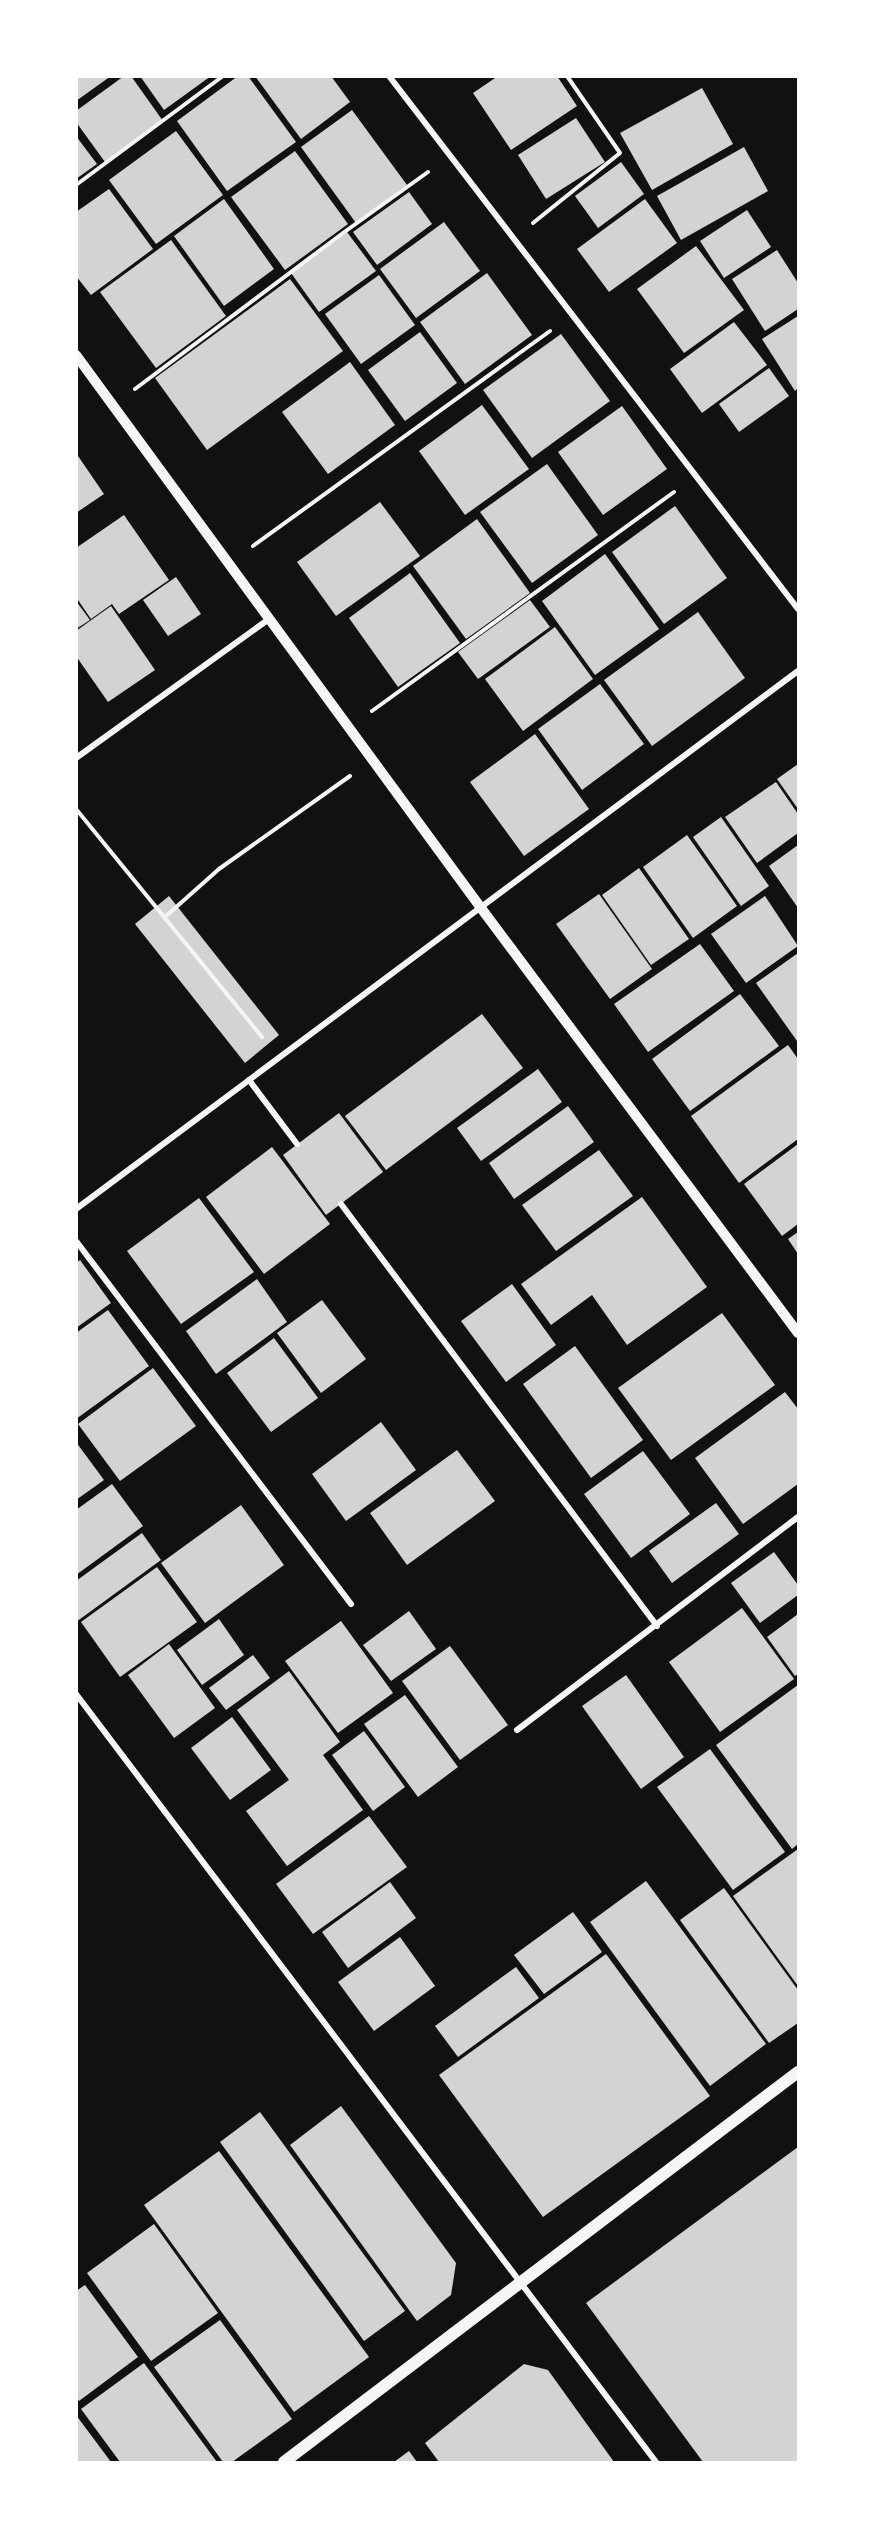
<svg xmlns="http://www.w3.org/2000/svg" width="875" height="2539" viewBox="0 0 875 2539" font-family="'Alegreya Sans',sans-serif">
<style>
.building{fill:#d3d3d3}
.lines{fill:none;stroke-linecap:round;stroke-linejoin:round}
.path{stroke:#f5f5f5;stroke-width:4}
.minor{stroke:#f5f5f5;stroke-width:6}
.tertiary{stroke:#f5f5f5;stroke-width:10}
.secondary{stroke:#f5f5f5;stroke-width:12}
</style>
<rect width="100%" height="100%" fill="#111"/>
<g class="building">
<polygon points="76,76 111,76 76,101"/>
<polygon points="124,76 131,76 163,121 105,162 76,122 76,111"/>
<polygon points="140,76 211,76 164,110"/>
<polygon points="238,76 248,76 296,142 227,191 177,121"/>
<polygon points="255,76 331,76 350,102 301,139"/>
<polygon points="498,76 557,76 577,106 511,150 473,93"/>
<polygon points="702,88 733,144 652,190 620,133"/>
<polygon points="352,110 407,185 356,223 301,147"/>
<polygon points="576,118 605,162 546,199 518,155"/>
<polygon points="176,131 223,195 156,244 109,180"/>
<polygon points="76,136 97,164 76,179"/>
<polygon points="744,147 768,191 681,240 657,196"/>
<polygon points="295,151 348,224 285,270 231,197"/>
<polygon points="621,162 644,194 598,228 575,196"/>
<polygon points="109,189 153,249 91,295 76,276 76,212"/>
<polygon points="409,192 432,224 377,265 353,232"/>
<polygon points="224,199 274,269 224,306 174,236"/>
<polygon points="645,199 677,243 609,292 577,249"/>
<polygon points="747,210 771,247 724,278 700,241"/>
<polygon points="444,222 480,271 416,318 380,269"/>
<polygon points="347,232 376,271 319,312 291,273"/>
<polygon points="171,240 226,316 156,368 100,292"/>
<polygon points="696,246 744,310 684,353 637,289"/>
<polygon points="777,250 798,283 798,309 765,331 732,279"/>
<polygon points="487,273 532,335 465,384 420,322"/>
<polygon points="379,275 415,325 361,364 325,314"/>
<polygon points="290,279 343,351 207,450 155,378"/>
<polygon points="798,316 798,388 795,391 762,339"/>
<polygon points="734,322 767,365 702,413 670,369"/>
<polygon points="420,332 457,383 405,421 368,370"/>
<polygon points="561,334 610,401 532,458 483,390"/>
<polygon points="350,362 395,425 328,474 282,412"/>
<polygon points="769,368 789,396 739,432 719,404"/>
<polygon points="482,405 529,469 465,515 419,451"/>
<polygon points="622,406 667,469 603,515 558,452"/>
<polygon points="76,453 104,494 76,513"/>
<polygon points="547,464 598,535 532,583 480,512"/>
<polygon points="380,502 420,556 336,616 297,562"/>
<polygon points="675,506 727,578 664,624 612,552"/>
<polygon points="124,515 169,580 119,614 112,604 91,619 76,597 76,548"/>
<polygon points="477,519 530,593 466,639 413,566"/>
<polygon points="605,554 659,629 595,675 542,601"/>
<polygon points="410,573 460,643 398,687 349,618"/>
<polygon points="176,577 201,614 168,636 143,600"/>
<polygon points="530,600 550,627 478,679 458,652"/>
<polygon points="76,601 90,620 76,629"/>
<polygon points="111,606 155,670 108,702 76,656 76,631"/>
<polygon points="698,612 745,678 652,746 604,680"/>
<polygon points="555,627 593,679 523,731 485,679"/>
<polygon points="600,684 644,744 582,790 538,729"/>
<polygon points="535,734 589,809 524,856 470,782"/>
<polygon points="798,764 798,809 777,779"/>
<polygon points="776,782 798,814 798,833 757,863 725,817"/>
<polygon points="721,817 769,886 741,906 693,837"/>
<polygon points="687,835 737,906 693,938 643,867"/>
<polygon points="798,845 798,908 769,866"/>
<polygon points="639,868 689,939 651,965 602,895"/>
<polygon points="599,894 652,969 610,999 556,924"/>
<polygon points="169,896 279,1035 245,1063 135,924"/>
<polygon points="765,896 798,946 746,983 711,934"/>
<polygon points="700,944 734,991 648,1052 614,1004"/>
<polygon points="798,953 798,1040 797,1041 756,983"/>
<polygon points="740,994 779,1046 690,1111 652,1059"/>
<polygon points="482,1014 523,1068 386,1170 345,1116"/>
<polygon points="788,1045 798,1059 798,1139 739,1183 691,1116"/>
<polygon points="538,1069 562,1102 481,1161 457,1128"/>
<polygon points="568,1106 594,1142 514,1199 489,1163"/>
<polygon points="339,1113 383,1172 326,1215 283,1155"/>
<polygon points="798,1144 798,1224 782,1236 744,1184"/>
<polygon points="272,1147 330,1224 264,1274 206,1197"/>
<polygon points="599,1150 633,1196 556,1251 522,1205"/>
<polygon points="642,1197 707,1287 627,1345 592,1295 551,1325 521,1284"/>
<polygon points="199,1198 254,1272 181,1324 127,1251"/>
<polygon points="798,1232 798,1254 788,1239"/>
<polygon points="80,1260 111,1303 76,1328 76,1263"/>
<polygon points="257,1279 287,1322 216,1374 186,1331"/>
<polygon points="512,1284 556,1345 506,1382 461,1321"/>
<polygon points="322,1300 366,1359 321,1393 277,1333"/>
<polygon points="108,1310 149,1366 76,1419 76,1333"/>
<polygon points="722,1313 775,1385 671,1460 618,1388"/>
<polygon points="274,1338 318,1398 271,1432 227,1373"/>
<polygon points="575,1346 643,1440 591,1478 523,1384"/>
<polygon points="153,1368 196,1426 120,1481 78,1424"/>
<polygon points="785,1392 798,1409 798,1484 743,1524 695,1458"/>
<polygon points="381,1422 416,1470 346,1521 312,1474"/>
<polygon points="76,1442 104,1480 76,1500"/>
<polygon points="457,1450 495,1501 407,1565 370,1513"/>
<polygon points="643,1451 690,1514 631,1558 584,1494"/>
<polygon points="112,1484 143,1526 76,1575 76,1510"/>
<polygon points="716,1503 739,1534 672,1583 649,1551"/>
<polygon points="241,1505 284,1565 205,1623 161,1563"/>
<polygon points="142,1533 161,1560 76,1622 76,1581"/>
<polygon points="774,1552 798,1585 798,1595 760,1623 731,1583"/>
<polygon points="157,1567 197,1622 120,1677 81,1622"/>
<polygon points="742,1608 794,1679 720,1732 669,1662"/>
<polygon points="409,1611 436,1649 391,1681 363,1645"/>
<polygon points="798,1614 798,1674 795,1676 767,1637"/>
<polygon points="219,1619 244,1655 202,1685 177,1650"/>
<polygon points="341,1621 393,1693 338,1733 285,1661"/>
<polygon points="169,1644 215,1708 174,1738 128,1675"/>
<polygon points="450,1646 508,1725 460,1760 402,1681"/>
<polygon points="253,1655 270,1678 226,1710 209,1688"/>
<polygon points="289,1671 340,1742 323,1755 363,1810 287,1866 246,1811 289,1780 237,1710"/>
<polygon points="626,1675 684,1757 641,1789 582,1706"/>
<polygon points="798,1685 798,1844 792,1849 716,1745"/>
<polygon points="405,1695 458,1767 418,1797 364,1724"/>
<polygon points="232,1717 271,1770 230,1800 191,1748"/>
<polygon points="364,1731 405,1787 373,1811 332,1755"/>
<polygon points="710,1749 785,1852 733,1890 657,1787"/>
<polygon points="369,1816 407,1867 313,1934 276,1884"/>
<polygon points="798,1849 798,1986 733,1896"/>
<polygon points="646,1881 766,2044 710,2086 590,1922"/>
<polygon points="390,1882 416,1918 348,1968 322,1932"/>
<polygon points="724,1888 798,1990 798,2023 769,2043 680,1920"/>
<polygon points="573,1912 602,1952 544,1994 514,1955"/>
<polygon points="400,1937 435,1986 374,2031 338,1982"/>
<polygon points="606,1954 710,2096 543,2217 439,2075"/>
<polygon points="516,1967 539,1998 458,2057 435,2026"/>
<polygon points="341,2106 456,2263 451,2295 417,2321 290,2145"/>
<polygon points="260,2112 405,2311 364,2341 220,2142"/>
<polygon points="798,2147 798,2462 703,2462 586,2303"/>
<polygon points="219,2151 369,2357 294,2412 144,2205"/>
<polygon points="154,2224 218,2313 151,2361 87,2273"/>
<polygon points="85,2285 138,2357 79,2401 76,2397 76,2291"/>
<polygon points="220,2320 292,2419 232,2462 223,2462 154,2367"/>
<polygon points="144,2363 217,2462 120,2462 81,2409"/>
<polygon points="524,2364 548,2370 614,2462 439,2462 425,2443"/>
<polygon points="76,2415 111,2462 76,2462"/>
<polygon points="409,2451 417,2462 394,2462"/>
</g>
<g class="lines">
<g class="path">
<polyline points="76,185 223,76"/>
<polyline points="533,223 620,153 567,76"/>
<polyline points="135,389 343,233 428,172"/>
<polyline points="253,546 550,331"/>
<polyline points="372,711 674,492"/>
<polyline points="76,809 262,1037"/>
<polyline points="165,917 219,869 350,776"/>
</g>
<g class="minor">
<polyline points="389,76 798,609"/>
<polyline points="76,758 269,619"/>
<polyline points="249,1080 297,1144"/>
<polyline points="341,1204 657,1626"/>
<polyline points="76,1209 798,671"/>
<polyline points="76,1241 351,1604"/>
<polyline points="76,1694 656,2462"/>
<polyline points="517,1730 798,1517"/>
</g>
<polyline class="tertiary" points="76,355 481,908 798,1333"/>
<polyline class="secondary" points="284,2462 798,2072"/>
</g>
<rect width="875" height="2539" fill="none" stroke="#ffffff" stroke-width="156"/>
</svg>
